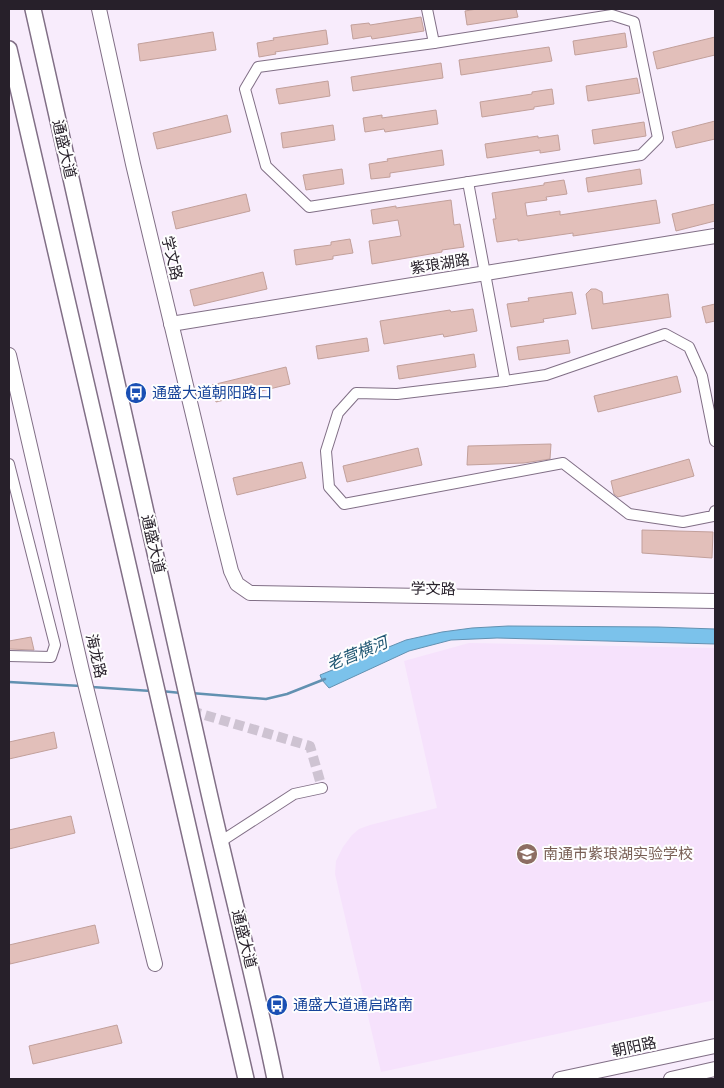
<svg xmlns="http://www.w3.org/2000/svg" width="724" height="1088" viewBox="0 0 724 1088" font-family="Spectral,'Noto Sans SC',serif">
<style>
.built{fill:#f6e2fc}
.water{fill:#7bc2eb;stroke:#6291b1}
.lines{fill:none;stroke-linecap:round;stroke-linejoin:round}
.stream{stroke:#6291b1;stroke-width:2.5}
.building{fill:#e2bfba;stroke:#c2a09b}
.street-tunnel{stroke:#cec3d2;stroke-width:10;stroke-dasharray:10 5;stroke-linecap:butt}
.street-casing{stroke:#816f86;stroke-width:12}
.secondary-casing{stroke:#816f86;stroke-width:16}
.primary-casing{stroke:#816f86;stroke-width:18}
.street{stroke:#fff;stroke-width:10}
.secondary{stroke:#fff;stroke-width:14}
.primary{stroke:#fff;stroke-width:15}
.labels{text-anchor:middle;stroke-width:4;stroke-linejoin:round;paint-order:stroke}
.street-label{font-size:15px;fill:#27202a;stroke:#fefefe}
.transit-label{font-size:15px;fill:#164399;stroke:#fefefe;text-anchor:start}
.education-label{font-size:15px;fill:#785e54;stroke:#fefefe;text-anchor:start}
.water-label{font-size:16px;font-style:italic;fill:#1f5672;stroke:#fefefe}
</style>
<rect width="100%" height="100%" fill="#f8ecfc"/>
<polygon class="built" points="469,643 715,648 715,1000 381,1072 335,874 336,861 343,847 352,835 359,829 370,825 437,808 404,661"/>
<polygon class="water" points="508,626 658,627 715,629 715,644 497,638 451,640 409,651 329,688 322,680 320,675 406,640 442,632 472,628"/>
<g class="lines">
<g class="stream">
<polyline points="9,682 81,686"/>
<polyline points="92,687 151,691"/>
<polyline points="161,691 181,693"/>
<polyline points="191,693 266,699 287,694 325,679"/>
</g>
</g>
<g class="building">
<polygon points="477,9 516,9 518,17 467,25 465,11"/>
<polygon points="421,17 424,31 372,39 371,36 353,39 351,25 369,23 370,25"/>
<polygon points="326,30 328,44 275,52 276,54 259,57 257,43 274,40 273,38"/>
<polygon points="213,32 216,50 140,61 138,44"/>
<polygon points="625,33 627,47 575,55 573,41"/>
<polygon points="715,37 715,55 657,69 653,52"/>
<polygon points="549,47 552,61 461,75 459,60"/>
<polygon points="441,63 443,78 353,91 351,77"/>
<polygon points="637,78 640,93 588,101 586,86"/>
<polygon points="328,81 330,96 279,104 276,89"/>
<polygon points="552,89 554,104 534,107 534,109 482,117 480,102 532,94 532,92"/>
<polygon points="436,110 438,124 385,132 384,129 365,132 363,118 382,115 382,118"/>
<polygon points="227,115 231,132 157,149 153,133"/>
<polygon points="715,121 715,139 676,148 672,132"/>
<polygon points="644,122 646,136 594,144 592,130"/>
<polygon points="333,125 335,140 283,148 281,133"/>
<polygon points="558,135 560,150 540,153 540,150 487,158 485,144 538,136 538,138"/>
<polygon points="442,150 444,165 390,173 390,177 371,179 369,164 388,161 387,159"/>
<polygon points="342,169 344,184 306,190 303,175"/>
<polygon points="640,169 642,184 588,192 586,178"/>
<polygon points="564,180 567,194 546,197 547,200 525,203 527,216 560,211 560,215 656,200 660,223 573,236 573,233 518,241 518,239 497,242 493,219 496,219 492,193 544,185 544,183"/>
<polygon points="246,194 250,211 176,229 172,212"/>
<polygon points="451,200 454,225 460,224 464,247 442,250 442,252 372,264 369,241 401,236 398,220 373,224 371,210 396,206 396,208"/>
<polygon points="715,204 715,221 676,231 672,214"/>
<polygon points="350,239 353,253 333,256 333,259 296,265 294,250 331,245 331,242"/>
<polygon points="263,272 267,289 194,306 190,290"/>
<polygon points="591,289 596,289 602,292 603,304 668,294 671,317 592,329 586,294"/>
<polygon points="572,292 576,314 543,319 544,322 511,327 507,304 529,301 528,298"/>
<polygon points="715,304 715,321 706,323 702,307"/>
<polygon points="473,309 477,331 444,337 443,334 384,344 380,321 450,310 451,312"/>
<polygon points="367,338 369,351 318,359 316,346"/>
<polygon points="568,340 570,353 519,360 517,347"/>
<polygon points="474,354 476,367 399,379 397,366"/>
<polygon points="286,367 290,384 216,402 212,385"/>
<polygon points="677,376 681,392 598,412 594,396"/>
<polygon points="551,444 550,459 524,463 467,465 468,446"/>
<polygon points="418,448 422,465 347,482 343,466"/>
<polygon points="689,459 694,476 618,497 614,494 611,481"/>
<polygon points="302,462 306,478 237,495 233,478"/>
<polygon points="642,530 713,532 712,558 642,553"/>
<polygon points="31,637 34,650 9,649 9,641"/>
<polygon points="54,732 57,748 9,759 9,742"/>
<polygon points="71,816 75,833 9,849 9,830"/>
<polygon points="95,925 99,943 10,964 9,957 9,945"/>
<polygon points="117,1025 122,1043 33,1064 29,1046"/>
</g>
<g class="lines">
<polyline class="street-tunnel" points="191,711 310,746 322,788"/>
<g class="street-casing">
<g id="street">
<polyline points="427,9 434,43"/>
<polygon points="612,15 634,22 658,138 641,155 309,207 266,166 245,89 258,67 434,43"/>
<polyline points="468,182 505,381"/>
<polyline points="715,441 702,376 689,347 665,334 546,375 505,381 397,394 356,393 338,413 326,451 329,487 344,504 563,463 629,514 683,522 713,516 715,511"/>
<polyline points="9,464 55,645 51,657 9,656"/>
<polyline points="220,842 294,794 322,788"/>
</g>
</g>
<g class="secondary-casing">
<g id="secondary">
<polyline points="99,9 133,164 217,515 231,571 237,584 250,593 715,601"/>
<polyline points="171,324 715,236"/>
<polyline points="9,355 82,671 155,964"/>
<polyline points="560,1079 715,1046"/>
<polyline points="671,1079 715,1069"/>
</g>
</g>
<g class="primary-casing">
<g id="primary">
<path d="M 33,9 C 90,267 149,525 207,784 C 229,882 255,980 275,1079"/>
<polyline points="9,49 107,473 246,1079"/>
</g>
</g>
<use href="#street" class="street"/>
<use href="#secondary" class="secondary"/>
<use href="#primary" class="primary"/>
</g>
<defs>
<g id="bus-disc" transform="scale(1.125)"><circle r="9.5" fill="#1a4fb4" stroke="#fefefe"/><path d="M-5-6H5V4H4V6H2V4H-2V6H-4V4H-5ZM-3.5-4V0h7V-4ZM-3.5 1.2v1.5H-2V1.2ZM2 1.2v1.5H3.5V1.2Z" fill="#fff"/></g>
<g id="school-disc" transform="scale(1.125)"><circle r="9.5" fill="#8d6e63" stroke="#fefefe"/><path d="M0-5L7-2L0 1L-7-2ZM-4 1L0 2.5L4 1V4Q0 6-4 4Z" fill="#fff"/></g>
</defs>
<g fill-rule="evenodd">
<use href="#bus-disc" x="136" y="393"/>
<use href="#school-disc" x="527" y="854"/>
<use href="#bus-disc" x="277" y="1005"/>
</g>
<g class="labels">
<g class="street-label">
<text transform="translate(64 149) rotate(77)" y="5">通盛大道</text>
<text transform="translate(172 258) rotate(77)" y="5">学文路</text>
<text transform="translate(440 264) rotate(-9)" y="5">紫琅湖路</text>
<text transform="translate(153 544) rotate(77)" y="5">通盛大道</text>
<text transform="translate(433 589) rotate(1)" y="5">学文路</text>
<text transform="translate(96 656) rotate(77)" y="5">海龙路</text>
<text transform="translate(244 939) rotate(76)" y="5">通盛大道</text>
<text transform="translate(634 1047) rotate(-12)" y="5">朝阳路</text>
</g>
<g class="transit-label">
<text x="152" y="398">通盛大道朝阳路口</text>
<text x="293" y="1010">通盛大道通启路南</text>
</g>
<g class="education-label">
<text x="543" y="859">南通市紫琅湖实验学校</text>
</g>
<g class="water-label">
<text transform="translate(357 653) rotate(-22)" y="6">老营横河</text>
</g>
</g>
<rect width="724" height="1088" fill="none" stroke="#27202a" stroke-width="20"/>
</svg>
